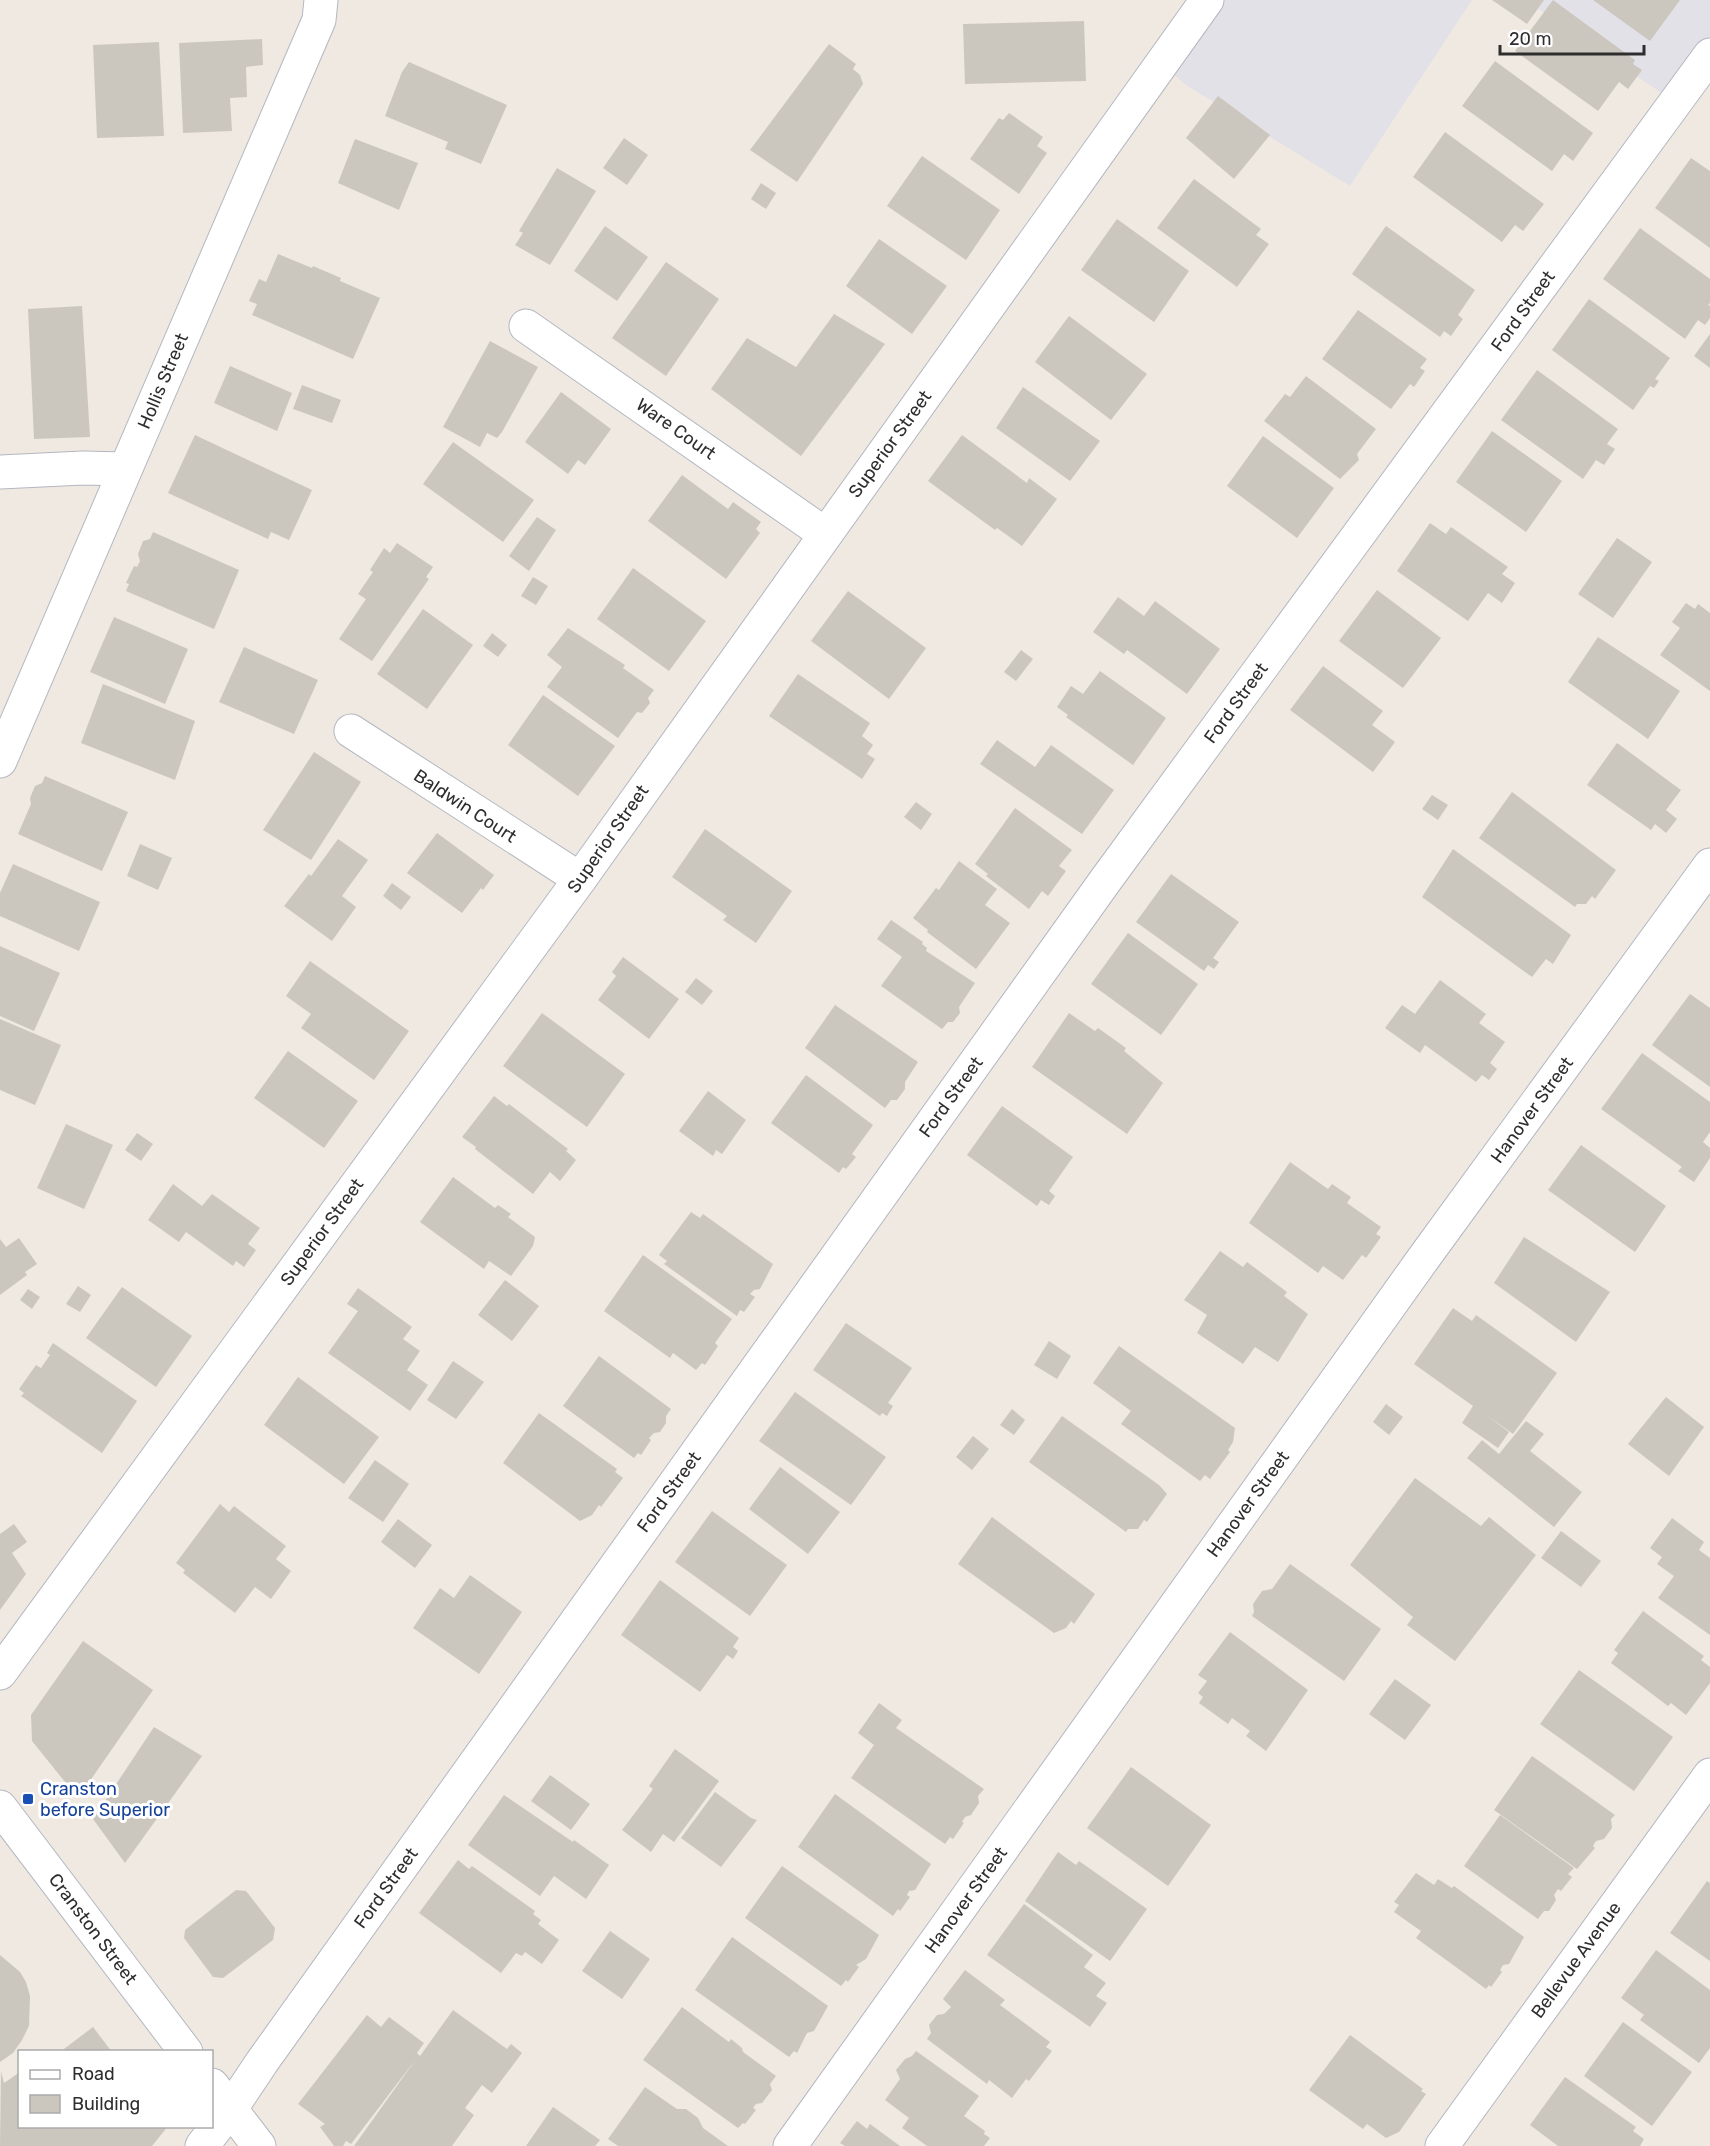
<svg xmlns="http://www.w3.org/2000/svg" width="1710" height="2146" viewBox="0 0 1710 2146" font-family="Rubik,sans-serif">
<style>
.industrial{fill:#e3e1e8}
.building{fill:#cbc7bf}
.lines{fill:none;stroke-linecap:round;stroke-linejoin:round}
.street-casing{stroke:#b4b7c1;stroke-width:35}
.secondary-casing{stroke:#b4b7c1;stroke-width:35}
.street{stroke:#fff;stroke-width:33}
.secondary{stroke:#fff;stroke-width:33}
.transit-dot{fill:#1a4fb4;stroke:#fff;stroke-width:2}
.labels{text-anchor:middle;stroke-width:6;stroke-linejoin:round;paint-order:stroke}
.street-label{font-size:18px;fill:#2e2e2e;stroke:#fff}
.transit-label{font-size:18px;fill:#164399;stroke:#fff;text-anchor:start}
</style>
<rect width="100%" height="100%" fill="#efe9e1"/>
<g class="industrial">
<polygon points="1220,0 1472,0 1350,186 1186,85 1170,71"/>
<polygon points="1525,0 1710,0 1710,64 1679,105"/>
</g>
<g class="building">
<polygon points="1492,0 1544,0 1527,24"/>
<polygon points="1553,0 1635,60 1633,64 1642,70 1628,89 1619,82 1598,111 1515,51"/>
<polygon points="1593,0 1680,0 1650,41"/>
<polygon points="1084,21 1086,81 965,84 963,24"/>
<polygon points="262,39 263,65 246,67 247,97 230,98 232,131 183,133 179,43"/>
<polygon points="159,42 164,136 97,138 93,45"/>
<polygon points="829,44 856,64 853,69 860,75 863,84 797,182 750,150"/>
<polygon points="1495,61 1593,133 1573,161 1564,154 1552,171 1462,106"/>
<polygon points="409,62 507,105 481,164 445,149 448,142 385,116 402,72"/>
<polygon points="1218,96 1270,135 1234,179 1186,138"/>
<polygon points="1009,113 1043,137 1037,146 1047,153 1019,194 970,159 999,118 1003,120"/>
<polygon points="1445,132 1544,204 1523,231 1515,225 1502,242 1413,177"/>
<polygon points="624,138 648,155 627,185 603,168"/>
<polygon points="355,139 418,163 399,210 338,183"/>
<polygon points="922,156 1000,210 966,260 887,206"/>
<polygon points="1691,158 1710,171 1710,248 1655,208"/>
<polygon points="557,168 596,191 550,265 515,245 523,233 519,231"/>
<polygon points="1194,179 1261,229 1256,235 1269,244 1237,287 1157,228"/>
<polygon points="761,183 776,193 766,209 751,199"/>
<polygon points="1117,219 1189,271 1154,322 1081,270"/>
<polygon points="605,226 648,257 617,301 574,271"/>
<polygon points="1386,226 1475,290 1458,315 1463,319 1451,336 1444,331 1440,337 1352,274"/>
<polygon points="1640,228 1710,279 1710,303 1708,305 1710,306 1710,318 1705,325 1698,320 1685,339 1603,279"/>
<polygon points="879,239 947,286 912,334 846,286"/>
<polygon points="278,254 312,268 313,266 341,278 340,281 380,298 353,359 252,315 257,304 249,301 259,279 266,282"/>
<polygon points="666,262 719,299 666,376 612,338"/>
<polygon points="1589,299 1670,358 1655,379 1659,381 1654,388 1650,386 1633,410 1552,350"/>
<polygon points="82,306 90,437 34,439 28,309"/>
<polygon points="1358,310 1427,359 1420,368 1425,371 1414,387 1410,384 1391,409 1322,359"/>
<polygon points="834,314 885,344 801,456 711,389 747,338 796,367"/>
<polygon points="1069,316 1147,374 1111,420 1035,362"/>
<polygon points="1710,334 1710,368 1694,356"/>
<polygon points="490,341 538,367 502,432 497,438 487,433 480,447 443,427"/>
<polygon points="230,366 292,393 277,431 214,403"/>
<polygon points="1537,370 1618,429 1607,444 1615,449 1604,465 1596,460 1583,479 1501,420"/>
<polygon points="1306,376 1376,429 1357,454 1359,460 1340,479 1264,421 1285,394 1290,397"/>
<polygon points="302,385 341,400 332,423 293,409"/>
<polygon points="1023,387 1100,441 1070,481 996,428"/>
<polygon points="561,392 611,429 585,465 578,460 568,474 525,442"/>
<polygon points="1492,431 1562,481 1526,532 1456,482"/>
<polygon points="195,435 312,490 289,540 271,532 268,539 168,493"/>
<polygon points="962,435 1027,483 1029,478 1057,499 1022,546 997,528 995,530 928,481"/>
<polygon points="1263,436 1334,488 1297,538 1227,486"/>
<polygon points="453,442 534,500 503,542 423,484"/>
<polygon points="682,475 728,509 733,502 761,522 756,529 760,533 726,579 648,521"/>
<polygon points="537,517 556,530 529,571 509,556"/>
<polygon points="1430,523 1446,534 1451,527 1508,567 1502,574 1515,583 1502,603 1488,593 1468,621 1397,571"/>
<polygon points="153,532 239,570 214,629 126,591 129,584 126,583 134,566 137,567 140,561 138,554 143,541 150,539"/>
<polygon points="1617,538 1652,562 1613,618 1578,594"/>
<polygon points="397,543 433,567 426,577 429,579 372,661 339,639 366,599 358,594 373,572 370,570 384,548 390,553"/>
<polygon points="633,568 706,621 669,671 597,619"/>
<polygon points="533,577 548,586 536,605 521,596"/>
<polygon points="1377,590 1441,638 1403,688 1339,641"/>
<polygon points="848,591 926,648 889,699 811,641"/>
<polygon points="1118,597 1144,616 1155,601 1220,649 1187,694 1127,650 1124,654 1093,632"/>
<polygon points="1686,603 1695,609 1698,604 1710,613 1710,691 1660,655 1680,628 1672,622"/>
<polygon points="423,609 473,645 427,709 377,674"/>
<polygon points="114,617 188,649 165,704 90,672"/>
<polygon points="568,628 625,665 623,668 654,690 648,698 650,703 642,713 637,712 618,738 547,687 562,667 547,655"/>
<polygon points="492,633 507,645 498,657 483,646"/>
<polygon points="1598,637 1680,691 1648,739 1568,682"/>
<polygon points="244,647 318,680 294,734 219,702"/>
<polygon points="1021,650 1033,659 1016,681 1004,672"/>
<polygon points="1323,666 1383,711 1372,725 1395,742 1373,772 1290,710"/>
<polygon points="1100,671 1166,718 1133,765 1066,717 1068,715 1057,707 1071,686 1083,694"/>
<polygon points="798,674 870,723 862,736 873,745 867,754 875,759 862,779 769,716"/>
<polygon points="103,684 195,721 175,780 81,743"/>
<polygon points="543,695 615,746 578,796 508,745"/>
<polygon points="997,740 1035,767 1051,745 1114,790 1082,834 980,764"/>
<polygon points="1617,743 1681,790 1666,810 1677,819 1666,833 1655,824 1651,830 1587,785"/>
<polygon points="314,752 361,782 311,860 263,830"/>
<polygon points="45,776 128,812 102,871 18,834 31,804 30,798 35,786 42,783"/>
<polygon points="1512,792 1616,870 1595,899 1592,896 1586,904 1577,904 1575,907 1479,838"/>
<polygon points="1432,795 1448,805 1438,820 1422,809"/>
<polygon points="916,802 932,814 921,830 904,817"/>
<polygon points="1015,808 1072,850 1059,866 1066,871 1048,896 1042,891 1029,909 986,876 988,874 975,864"/>
<polygon points="705,829 792,891 756,943 723,920 727,916 672,877"/>
<polygon points="437,833 494,875 483,890 481,888 462,913 407,873"/>
<polygon points="338,839 368,860 342,896 356,907 332,941 284,906 309,874 311,876"/>
<polygon points="140,844 172,858 158,890 127,876"/>
<polygon points="1453,849 1571,935 1553,964 1546,959 1532,977 1422,897"/>
<polygon points="959,861 997,889 985,905 1010,923 976,969 927,932 928,930 913,918 936,888 939,890"/>
<polygon points="13,864 100,902 79,951 0,916 0,893"/>
<polygon points="1171,874 1239,922 1213,958 1219,962 1214,969 1208,965 1204,971 1136,922"/>
<polygon points="392,883 411,897 401,910 383,896"/>
<polygon points="891,920 923,942 922,944 927,948 926,951 975,983 959,1007 960,1013 953,1022 948,1022 942,1029 881,986 902,957 877,939"/>
<polygon points="1128,933 1198,984 1161,1035 1091,984"/>
<polygon points="0,946 60,973 34,1031 0,1016"/>
<polygon points="623,957 679,999 649,1039 598,1000 616,976 612,972"/>
<polygon points="310,961 409,1031 374,1080 301,1028 311,1014 286,996"/>
<polygon points="696,978 713,991 702,1005 685,992"/>
<polygon points="1440,980 1486,1014 1479,1023 1505,1042 1490,1063 1497,1069 1489,1080 1482,1075 1476,1082 1425,1045 1420,1053 1385,1028 1402,1005 1415,1014"/>
<polygon points="1690,994 1710,1008 1710,1087 1652,1045"/>
<polygon points="835,1005 918,1062 905,1082 905,1089 897,1100 891,1100 885,1108 805,1048"/>
<polygon points="542,1013 625,1074 587,1127 503,1066"/>
<polygon points="1069,1013 1095,1031 1098,1028 1126,1048 1124,1051 1163,1083 1127,1134 1032,1067"/>
<polygon points="0,1019 61,1045 35,1105 0,1090"/>
<polygon points="288,1051 358,1101 324,1148 254,1098"/>
<polygon points="1642,1053 1710,1102 1710,1132 1703,1142 1710,1148 1710,1158 1694,1182 1678,1171 1682,1167 1601,1109"/>
<polygon points="806,1075 873,1125 852,1154 856,1157 846,1169 843,1167 839,1173 771,1123"/>
<polygon points="708,1091 746,1120 722,1154 716,1150 713,1156 679,1131"/>
<polygon points="494,1096 507,1106 509,1104 568,1149 566,1151 576,1160 560,1181 550,1172 533,1194 475,1149 476,1147 462,1137"/>
<polygon points="1002,1106 1073,1157 1049,1191 1055,1196 1049,1205 1041,1200 1037,1206 967,1155"/>
<polygon points="66,1124 113,1145 84,1209 37,1188"/>
<polygon points="137,1133 153,1144 141,1161 125,1150"/>
<polygon points="1581,1145 1666,1206 1635,1252 1548,1190"/>
<polygon points="1290,1162 1328,1189 1332,1184 1351,1197 1347,1203 1381,1227 1376,1234 1381,1237 1366,1258 1362,1255 1343,1280 1323,1266 1318,1273 1249,1223"/>
<polygon points="453,1177 495,1208 498,1205 511,1214 508,1217 535,1237 533,1246 511,1276 489,1261 484,1269 420,1222"/>
<polygon points="173,1184 202,1206 212,1194 260,1228 248,1244 256,1250 244,1267 236,1261 233,1266 186,1232 179,1242 148,1220"/>
<polygon points="691,1212 700,1218 703,1214 773,1264 760,1289 754,1290 750,1294 755,1297 744,1312 740,1310 737,1316 664,1264 667,1261 659,1255"/>
<polygon points="1524,1237 1610,1292 1576,1342 1494,1283"/>
<polygon points="19,1238 37,1264 25,1272 27,1275 0,1295 0,1239 6,1247"/>
<polygon points="1220,1251 1243,1267 1247,1262 1287,1292 1284,1296 1308,1314 1278,1362 1255,1347 1243,1364 1197,1333 1207,1315 1184,1300"/>
<polygon points="643,1255 732,1319 715,1343 718,1346 705,1365 702,1363 696,1370 673,1353 670,1358 604,1311"/>
<polygon points="505,1280 539,1306 512,1341 478,1315"/>
<polygon points="78,1286 91,1295 80,1312 66,1304"/>
<polygon points="122,1287 192,1336 156,1387 86,1338"/>
<polygon points="358,1288 412,1327 403,1339 420,1351 407,1370 428,1385 410,1411 328,1353 358,1311 347,1304"/>
<polygon points="28,1289 40,1297 32,1309 20,1300"/>
<polygon points="1453,1308 1472,1321 1476,1315 1557,1373 1513,1434 1485,1414 1509,1432 1498,1448 1462,1423 1473,1406 1414,1364"/>
<polygon points="846,1323 912,1368 888,1403 893,1406 887,1416 882,1413 880,1416 813,1370"/>
<polygon points="1049,1341 1071,1356 1057,1379 1034,1365"/>
<polygon points="53,1343 137,1401 102,1453 21,1396 24,1393 19,1389 36,1365 41,1368 50,1355 47,1353"/>
<polygon points="1119,1346 1235,1428 1233,1442 1228,1450 1230,1452 1210,1479 1205,1475 1200,1481 1121,1424 1131,1411 1093,1383"/>
<polygon points="599,1356 671,1409 666,1416 666,1423 660,1432 654,1433 649,1438 651,1440 641,1455 638,1453 634,1458 563,1406"/>
<polygon points="453,1361 484,1382 456,1419 427,1400"/>
<polygon points="298,1377 379,1437 344,1484 264,1425"/>
<polygon points="795,1392 886,1457 851,1505 759,1441"/>
<polygon points="1666,1397 1704,1427 1669,1476 1628,1444"/>
<polygon points="1386,1404 1403,1417 1389,1435 1373,1422"/>
<polygon points="1012,1409 1025,1420 1014,1435 1000,1425"/>
<polygon points="539,1413 617,1469 615,1472 623,1478 601,1507 599,1505 592,1515 580,1521 503,1463"/>
<polygon points="1062,1416 1159,1485 1167,1494 1147,1522 1144,1520 1138,1529 1128,1529 1126,1532 1029,1462"/>
<polygon points="1526,1421 1544,1434 1530,1451 1582,1492 1554,1527 1467,1458 1482,1440 1499,1454"/>
<polygon points="973,1436 989,1449 972,1470 956,1457"/>
<polygon points="375,1460 409,1484 383,1522 348,1498"/>
<polygon points="780,1467 840,1512 808,1554 749,1509"/>
<polygon points="1415,1478 1481,1526 1489,1517 1536,1555 1455,1661 1407,1625 1413,1617 1350,1565"/>
<polygon points="220,1504 229,1512 234,1506 286,1546 276,1559 291,1571 271,1599 255,1587 235,1613 183,1573 185,1570 176,1563"/>
<polygon points="712,1511 787,1565 750,1616 675,1562"/>
<polygon points="992,1517 1095,1594 1074,1624 1071,1621 1066,1628 1054,1633 958,1564"/>
<polygon points="1672,1518 1704,1542 1699,1550 1710,1558 1710,1635 1658,1598 1674,1576 1657,1564 1662,1557 1650,1548"/>
<polygon points="398,1519 432,1545 415,1568 381,1542"/>
<polygon points="14,1524 27,1542 12,1553 26,1574 0,1610 0,1534"/>
<polygon points="1561,1531 1601,1561 1581,1587 1541,1558"/>
<polygon points="1290,1564 1381,1629 1344,1681 1252,1616 1254,1612 1253,1604 1262,1591 1272,1589"/>
<polygon points="470,1575 522,1612 479,1674 413,1628 440,1588 454,1598"/>
<polygon points="660,1580 739,1638 733,1647 738,1651 733,1659 727,1655 700,1692 621,1635"/>
<polygon points="1643,1611 1704,1656 1701,1660 1710,1667 1710,1683 1686,1715 1671,1703 1668,1706 1611,1663 1618,1653 1614,1650"/>
<polygon points="1230,1632 1308,1690 1266,1751 1246,1736 1250,1731 1232,1718 1228,1724 1199,1703 1203,1697 1198,1693 1207,1681 1198,1675"/>
<polygon points="83,1641 153,1690 78,1798 32,1741 31,1715"/>
<polygon points="1579,1670 1673,1737 1634,1791 1540,1724"/>
<polygon points="1395,1679 1431,1705 1405,1740 1369,1714"/>
<polygon points="879,1703 902,1720 896,1728 984,1789 978,1796 979,1803 971,1815 965,1817 962,1822 964,1823 953,1839 950,1837 945,1844 851,1778 874,1745 858,1733"/>
<polygon points="154,1727 202,1756 125,1863 93,1819"/>
<polygon points="675,1749 719,1781 674,1842 663,1834 651,1852 622,1830 653,1789 649,1786"/>
<polygon points="1532,1756 1615,1815 1611,1819 1612,1828 1604,1839 1596,1841 1593,1846 1595,1848 1577,1869 1494,1810"/>
<polygon points="1131,1767 1211,1825 1168,1886 1087,1828"/>
<polygon points="550,1775 590,1804 571,1830 531,1801"/>
<polygon points="715,1792 751,1818 757,1820 721,1867 681,1838"/>
<polygon points="835,1794 931,1864 915,1890 909,1891 907,1895 910,1897 900,1911 898,1909 893,1916 798,1847"/>
<polygon points="504,1795 573,1842 574,1840 609,1865 586,1899 554,1876 540,1896 468,1845"/>
<polygon points="1500,1815 1574,1868 1568,1874 1572,1877 1561,1891 1558,1889 1554,1895 1556,1900 1549,1911 1544,1911 1538,1919 1464,1866"/>
<polygon points="1058,1852 1076,1865 1079,1861 1147,1909 1110,1961 1025,1901"/>
<polygon points="458,1860 469,1869 472,1866 535,1911 533,1914 541,1920 538,1924 559,1940 542,1964 525,1952 522,1956 516,1953 501,1973 419,1913"/>
<polygon points="782,1866 879,1935 866,1959 856,1965 859,1967 848,1982 846,1980 841,1986 745,1918"/>
<polygon points="1416,1873 1434,1885 1438,1879 1452,1888 1454,1886 1524,1937 1509,1964 1503,1965 1500,1970 1502,1972 1491,1987 1489,1985 1486,1989 1416,1938 1421,1931 1394,1912 1399,1905 1394,1902"/>
<polygon points="1707,1881 1710,1883 1710,1961 1670,1933"/>
<polygon points="236,1890 246,1891 275,1928 273,1940 223,1978 213,1977 184,1938 185,1930"/>
<polygon points="1024,1904 1093,1955 1084,1967 1106,1983 1096,1996 1107,2003 1090,2027 987,1955"/>
<polygon points="610,1931 650,1959 622,1999 582,1971"/>
<polygon points="732,1937 828,2006 814,2031 807,2033 797,2053 794,2051 789,2057 695,1990"/>
<polygon points="1656,1950 1710,1990 1710,2048 1699,2063 1640,2020 1644,2015 1621,1998"/>
<polygon points="0,1955 20,1972 26,1982 30,1996 29,2026 22,2040 13,2053 0,2062"/>
<polygon points="965,1970 1005,2000 1000,2005 1050,2042 1046,2047 1052,2051 1029,2081 1026,2079 1012,2098 989,2080 987,2084 927,2039 931,2033 929,2025 937,2015 944,2014 951,2007 943,1999"/>
<polygon points="682,2007 729,2042 731,2039 742,2048 743,2052 776,2076 770,2084 772,2090 762,2103 756,2104 753,2108 756,2110 745,2124 743,2123 738,2128 643,2060"/>
<polygon points="453,2010 507,2049 511,2044 522,2053 492,2093 482,2085 465,2108 474,2115 452,2146 354,2146 416,2059 351,2144 346,2141 343,2146 334,2146 320,2127 325,2124 298,2104 367,2015 381,2027 389,2017 424,2043 417,2053 420,2056"/>
<polygon points="1623,2022 1692,2072 1652,2126 1584,2076"/>
<polygon points="93,2027 112,2052 60,2052"/>
<polygon points="1350,2035 1423,2089 1421,2091 1426,2094 1399,2132 1386,2138 1367,2124 1363,2129 1309,2090"/>
<polygon points="916,2051 979,2096 964,2116 985,2131 984,2134 990,2138 984,2146 927,2146 902,2128 909,2118 885,2100 900,2079 896,2070 905,2059 912,2056"/>
<polygon points="1,2071 4,2083 20,2072 20,2126 168,2126 152,2146 0,2146"/>
<polygon points="1565,2077 1636,2127 1633,2131 1644,2139 1640,2146 1558,2146 1530,2125"/>
<polygon points="645,2087 677,2109 686,2109 698,2118 703,2128 728,2146 618,2146 608,2139"/>
<polygon points="553,2107 600,2140 595,2146 526,2146"/>
<polygon points="857,2121 867,2129 870,2124 900,2146 845,2146 840,2143"/>
</g>
<g class="lines">
<g class="street-casing">
<g id="street">
<polyline points="526,326 825,534"/>
<polyline points="0,472 83,468 125,469"/>
<polyline points="351,731 580,879"/>
<polyline points="0,761 319,20 321,0"/>
<polyline points="0,1673 580,879 1207,0"/>
<polyline points="202,2146 230,2110 262,2062 1105,881 1710,55"/>
<polyline points="790,2146 1423,1259 1710,865"/>
<polyline points="1442,2146 1710,1775"/>
</g>
</g>
<g class="secondary-casing">
<g id="secondary">
<polyline points="0,1807 186,2052"/>
<polyline points="212,2085 259,2146"/>
</g>
</g>
<use href="#street" class="street"/>
<use href="#secondary" class="secondary"/>
</g>
<rect class="transit-dot" x="22" y="1793" width="12" height="12" rx="3"/>
<g class="labels">
<g class="street-label">
<text transform="translate(1523 311) rotate(-54)" y="6">Ford Street</text>
<text transform="translate(163 381) rotate(-67)" y="6">Hollis Street</text>
<text transform="translate(676 429) rotate(35)" y="6">Ware Court</text>
<text transform="translate(890 444) rotate(-54)" y="6">Superior Street</text>
<text transform="translate(1236 703) rotate(-54)" y="6">Ford Street</text>
<text transform="translate(465 806) rotate(33)" y="6">Baldwin Court</text>
<text transform="translate(608 839) rotate(-55)" y="6">Superior Street</text>
<text transform="translate(951 1097) rotate(-54)" y="6">Ford Street</text>
<text transform="translate(1532 1110) rotate(-54)" y="6">Hanover Street</text>
<text transform="translate(322 1232) rotate(-54)" y="6">Superior Street</text>
<text transform="translate(669 1492) rotate(-54)" y="6">Ford Street</text>
<text transform="translate(1248 1504) rotate(-54)" y="6">Hanover Street</text>
<text transform="translate(386 1888) rotate(-54)" y="6">Ford Street</text>
<text transform="translate(966 1900) rotate(-54)" y="6">Hanover Street</text>
<text transform="translate(93 1929) rotate(53)" y="6">Cranston Street</text>
<text transform="translate(1576 1960) rotate(-54)" y="6">Bellevue Avenue</text>
</g>
<g class="transit-label">
<text x="40" y="1795">Cranston<tspan x="40" dy="21">before Superior</tspan></text>
</g>
</g>
<rect x="18" y="2050" width="195" height="78" fill="#ffffff" stroke="#ababab" stroke-width="1.5"/>
<rect x="30" y="2070" width="30" height="9" fill="#ffffff" stroke="#ababab" stroke-width="1.5"/>
<text x="72" y="2080" font-size="18" fill="#2e2e2e">Road</text>
<rect x="30" y="2095" width="30" height="18" fill="#cbc7bf" stroke="#ababab" stroke-width="1.5"/>
<text x="72" y="2110" font-size="18" fill="#2e2e2e">Building</text>
<path d="M1500 45v9h144v-9" fill="none" stroke="#2e2e2e" stroke-width="3"/>
<text x="1509" y="45" font-size="18" fill="#2e2e2e" stroke="#ffffff" stroke-width="4.5" paint-order="stroke">20 m</text>
</svg>
